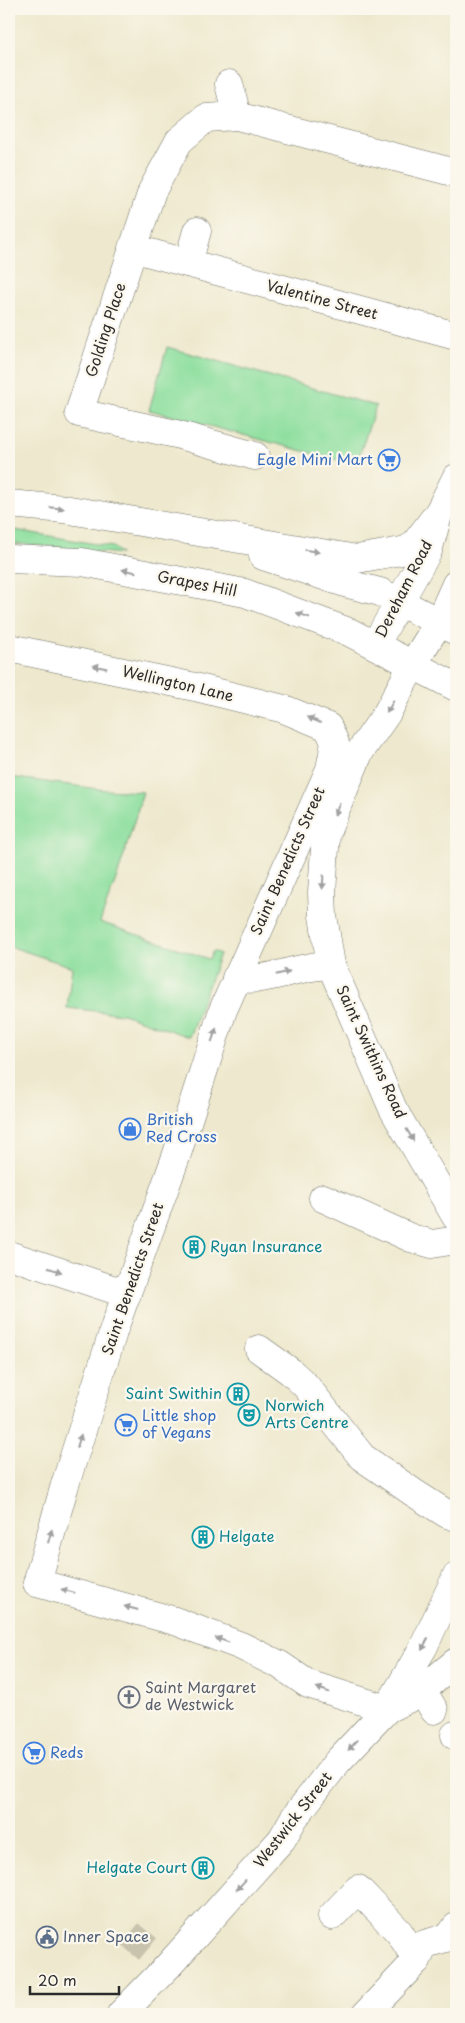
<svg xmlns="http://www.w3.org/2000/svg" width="465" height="2023" viewBox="0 0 465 2023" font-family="'Playpen Sans',sans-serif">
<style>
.green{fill:#8edf9f;stroke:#5c8565}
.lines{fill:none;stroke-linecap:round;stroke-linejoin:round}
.street-tunnel{stroke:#c7c3ad;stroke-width:28;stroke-dasharray:28 14;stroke-linecap:butt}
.street-casing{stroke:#6f6e64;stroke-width:29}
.secondary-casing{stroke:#6f6e64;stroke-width:29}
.primary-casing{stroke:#6f6e64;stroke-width:29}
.street{stroke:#fff;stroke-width:28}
.secondary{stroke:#fff;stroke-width:28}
.primary{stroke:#fff;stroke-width:28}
.oneway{fill:#a0a0a0}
.labels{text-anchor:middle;stroke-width:4.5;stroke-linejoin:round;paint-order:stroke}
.street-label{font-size:15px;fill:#2b2b2b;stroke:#fbf7ec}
.shop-label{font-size:15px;fill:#366cbe;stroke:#fbf7ec;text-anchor:start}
.culture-label{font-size:15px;fill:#0d838f;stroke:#fbf7ec;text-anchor:start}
.worship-label{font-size:15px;fill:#5b616d;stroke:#fbf7ec;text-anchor:start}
.service-label{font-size:15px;fill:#4e5e75;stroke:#fbf7ec;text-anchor:start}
</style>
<rect width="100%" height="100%" fill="#fbf7ec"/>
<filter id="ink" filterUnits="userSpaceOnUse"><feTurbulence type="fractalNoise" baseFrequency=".02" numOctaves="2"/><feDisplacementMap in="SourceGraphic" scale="10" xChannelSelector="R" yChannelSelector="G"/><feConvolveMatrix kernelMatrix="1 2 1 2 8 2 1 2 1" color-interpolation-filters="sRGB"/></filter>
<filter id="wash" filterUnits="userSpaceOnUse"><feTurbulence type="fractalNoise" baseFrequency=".0096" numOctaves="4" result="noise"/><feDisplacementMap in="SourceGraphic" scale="20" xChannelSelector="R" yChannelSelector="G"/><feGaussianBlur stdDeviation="1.12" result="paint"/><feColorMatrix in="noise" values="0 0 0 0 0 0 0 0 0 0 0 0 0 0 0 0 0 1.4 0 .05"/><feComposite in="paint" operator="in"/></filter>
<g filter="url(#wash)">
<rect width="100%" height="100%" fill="#eee9ce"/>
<g class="green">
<polygon points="167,347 376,406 356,465 149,410"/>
<polygon points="9,529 113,547 121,554 9,543"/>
<polygon points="9,777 106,790 143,792 119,871 100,922 209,959 213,951 220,954 189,1037 123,1014 67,1008 72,967 9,946"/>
</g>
</g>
<g filter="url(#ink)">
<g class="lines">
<polyline class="street-tunnel" points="130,1934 148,1949"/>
<g class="street-casing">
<g id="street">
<polyline points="229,84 237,116"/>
<polyline points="132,248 456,336"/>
<polyline points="188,263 197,231"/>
<polyline points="255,456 176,434 79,413 152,191 179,141 206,118 237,116 456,173"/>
<polyline points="9,648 195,687 284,709 328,727 335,743 330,769 223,1010 177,1154 115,1326 64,1488 37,1583 175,1621 241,1646 280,1665 308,1684 387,1709"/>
<path d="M 236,978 C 269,983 298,965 331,965"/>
<polyline points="323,1198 411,1238 432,1244 456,1240"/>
<polyline points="9,1255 127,1294"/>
<polyline points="259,1349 291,1372 306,1386 362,1457 414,1493 447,1514 456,1517"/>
<polyline points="422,1690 434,1710"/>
<polyline points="455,1735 456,1736"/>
<polyline points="332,1916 358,1889 399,1932 417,1960"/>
<polyline points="366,2014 417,1960 425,1944 449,1937 456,1927"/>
</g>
</g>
<g class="secondary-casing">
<g id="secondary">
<polyline points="413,664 387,713 359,753 326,833 322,893 323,916 331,965 393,1109 456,1217"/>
<polyline points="387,1709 423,1648 456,1577"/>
<polyline points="121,2014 169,1965 282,1839 294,1818 338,1761 387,1709 416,1695 456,1662"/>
</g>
</g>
<g class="primary-casing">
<g id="primary">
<polyline points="9,504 64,509 357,559 407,550 415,544 439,512"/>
<polyline points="263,556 348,584 380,592 456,631"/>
<polyline points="9,559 82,562 245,593 349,632 456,687"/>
<polyline points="375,645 428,551 439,512 456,478"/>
<polyline points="413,664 439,622 456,584"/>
</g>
</g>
<use href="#street" class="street"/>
<use href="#secondary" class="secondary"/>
<use href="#primary" class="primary"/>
</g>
<defs><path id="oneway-solid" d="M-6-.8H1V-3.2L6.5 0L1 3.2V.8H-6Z" transform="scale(1.25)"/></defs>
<g class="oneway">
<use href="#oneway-solid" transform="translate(57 508) rotate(6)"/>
<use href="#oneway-solid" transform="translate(312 551) rotate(10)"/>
<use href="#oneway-solid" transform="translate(129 571) rotate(-170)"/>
<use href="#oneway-solid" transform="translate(303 615) rotate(-160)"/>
<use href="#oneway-solid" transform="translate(100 667) rotate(-168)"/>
<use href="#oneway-solid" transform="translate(390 707) rotate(119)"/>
<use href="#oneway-solid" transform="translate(314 720) rotate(-155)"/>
<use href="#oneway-solid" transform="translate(337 809) rotate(113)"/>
<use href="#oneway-solid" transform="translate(323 882) rotate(94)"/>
<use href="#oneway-solid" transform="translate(283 973) rotate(-14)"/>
<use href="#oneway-solid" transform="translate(214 1035) rotate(-71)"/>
<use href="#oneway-solid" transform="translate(410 1135) rotate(60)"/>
<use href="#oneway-solid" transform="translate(55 1270) rotate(18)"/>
<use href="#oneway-solid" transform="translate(79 1441) rotate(-73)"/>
<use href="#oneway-solid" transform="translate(50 1536) rotate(-74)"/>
<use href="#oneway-solid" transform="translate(68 1591) rotate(-165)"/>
<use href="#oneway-solid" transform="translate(131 1608) rotate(-165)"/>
<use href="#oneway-solid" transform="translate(222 1640) rotate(-161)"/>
<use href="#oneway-solid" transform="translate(425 1644) rotate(118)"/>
<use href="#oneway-solid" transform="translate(323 1690) rotate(-159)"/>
<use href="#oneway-solid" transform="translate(353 1745) rotate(133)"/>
<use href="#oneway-solid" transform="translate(241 1885) rotate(132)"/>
</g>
</g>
<defs>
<g id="supermarket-ring" transform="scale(1.125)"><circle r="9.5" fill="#fbf7ec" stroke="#3f7fe0" stroke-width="1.5"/><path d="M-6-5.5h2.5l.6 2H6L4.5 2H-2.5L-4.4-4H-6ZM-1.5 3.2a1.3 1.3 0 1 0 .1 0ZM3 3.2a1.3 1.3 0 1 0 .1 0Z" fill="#3f7fe0"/></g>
<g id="shop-ring" transform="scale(1.125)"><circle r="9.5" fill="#fbf7ec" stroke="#3f7fe0" stroke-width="1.5"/><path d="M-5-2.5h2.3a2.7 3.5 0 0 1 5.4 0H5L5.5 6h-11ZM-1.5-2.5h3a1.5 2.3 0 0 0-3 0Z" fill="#3f7fe0"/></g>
<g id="building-ring" transform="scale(1.125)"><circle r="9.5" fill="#fbf7ec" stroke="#0f9aa8" stroke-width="1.5"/><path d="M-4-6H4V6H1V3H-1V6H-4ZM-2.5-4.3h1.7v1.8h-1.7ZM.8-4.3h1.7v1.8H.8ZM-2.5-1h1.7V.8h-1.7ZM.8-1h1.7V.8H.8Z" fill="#0f9aa8"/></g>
<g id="theatre-ring" transform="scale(1.125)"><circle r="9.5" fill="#fbf7ec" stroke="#0f9aa8" stroke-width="1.5"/><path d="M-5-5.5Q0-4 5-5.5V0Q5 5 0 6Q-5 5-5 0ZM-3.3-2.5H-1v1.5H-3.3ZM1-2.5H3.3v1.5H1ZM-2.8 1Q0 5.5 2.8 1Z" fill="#0f9aa8"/></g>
<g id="church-ring" transform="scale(1.125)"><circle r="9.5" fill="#fbf7ec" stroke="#6b7280" stroke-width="1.5"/><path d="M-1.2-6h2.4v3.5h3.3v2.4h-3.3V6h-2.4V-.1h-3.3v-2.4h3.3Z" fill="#6b7280"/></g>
<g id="civic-ring" transform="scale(1.125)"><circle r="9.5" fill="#fbf7ec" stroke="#5c6f8a" stroke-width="1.5"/><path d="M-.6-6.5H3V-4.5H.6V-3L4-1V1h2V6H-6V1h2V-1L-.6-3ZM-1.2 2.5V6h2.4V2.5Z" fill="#5c6f8a"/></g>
</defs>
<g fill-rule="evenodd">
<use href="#supermarket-ring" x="389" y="460"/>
<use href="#shop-ring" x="130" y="1129"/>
<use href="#building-ring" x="194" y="1247"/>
<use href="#building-ring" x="238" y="1394"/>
<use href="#theatre-ring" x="249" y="1415"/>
<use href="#supermarket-ring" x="126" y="1425"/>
<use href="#building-ring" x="203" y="1537"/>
<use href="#church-ring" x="129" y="1697"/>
<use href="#supermarket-ring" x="34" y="1753"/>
<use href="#building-ring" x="203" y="1868"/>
<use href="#civic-ring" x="47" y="1937"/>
</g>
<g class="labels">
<g class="street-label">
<text transform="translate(322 300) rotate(15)" y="5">Valentine Street</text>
<text transform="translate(106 330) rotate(-72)" y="5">Golding Place</text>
<text transform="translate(197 584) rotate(11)" y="5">Grapes Hill</text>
<text transform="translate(404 589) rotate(-63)" y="5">Dereham Road</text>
<text transform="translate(178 684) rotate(13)" y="5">Wellington Lane</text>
<text transform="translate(288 861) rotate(-66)" y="5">Saint Benedicts Street</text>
<text transform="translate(371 1052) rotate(65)" y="5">Saint Swithins Road</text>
<text transform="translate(133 1279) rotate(-71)" y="5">Saint Benedicts Street</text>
<text transform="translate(293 1820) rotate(-52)" y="5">Westwick Street</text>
</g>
<g class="shop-label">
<text x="373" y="465" text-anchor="end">Eagle Mini Mart</text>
<text x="146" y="1125">British<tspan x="146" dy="17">Red Cross</tspan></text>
<text x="142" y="1421">Little shop<tspan x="142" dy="17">of Vegans</tspan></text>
<text x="50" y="1758">Reds</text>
</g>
<g class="culture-label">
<text x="210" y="1252">Ryan Insurance</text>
<text x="222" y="1399" text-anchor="end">Saint Swithin</text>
<text x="265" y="1411">Norwich<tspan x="265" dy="17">Arts Centre</tspan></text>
<text x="219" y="1542">Helgate</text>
<text x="187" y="1873" text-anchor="end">Helgate Court</text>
</g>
<g class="worship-label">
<text x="145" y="1693">Saint Margaret<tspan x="145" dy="17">de Westwick</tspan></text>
</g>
<g class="service-label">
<text x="63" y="1942">Inner Space</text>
</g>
</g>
<rect width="465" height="2023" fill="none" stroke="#fbf7ec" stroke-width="30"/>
<path d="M30 1986v8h89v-8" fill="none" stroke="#2b2b2b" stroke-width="2.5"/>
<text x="38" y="1986" font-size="15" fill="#2b2b2b" stroke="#fbf7ec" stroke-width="4" paint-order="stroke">20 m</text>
</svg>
